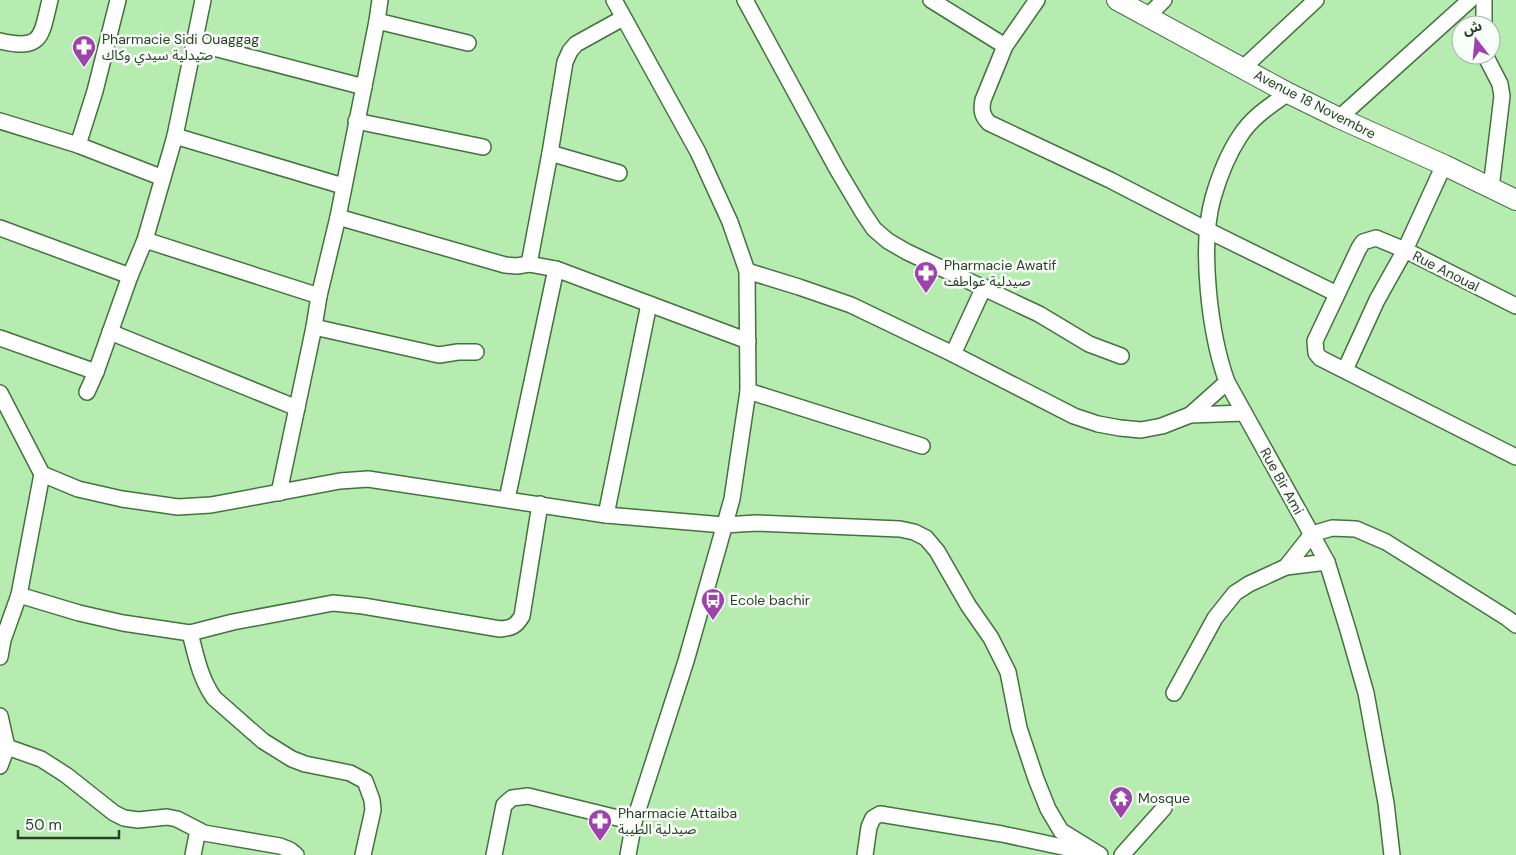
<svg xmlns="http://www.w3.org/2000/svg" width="1516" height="855" viewBox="0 0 1516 855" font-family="'DM Sans','Noto Sans Arabic',sans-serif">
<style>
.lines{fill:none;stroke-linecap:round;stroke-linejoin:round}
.minor-casing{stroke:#42723d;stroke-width:18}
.tertiary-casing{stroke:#42723d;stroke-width:22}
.minor{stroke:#fff;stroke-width:15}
.tertiary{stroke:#fff;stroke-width:20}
.labels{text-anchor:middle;stroke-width:5;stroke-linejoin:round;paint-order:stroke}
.poi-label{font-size:14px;fill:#2a3f28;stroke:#f8fef8;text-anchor:start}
.street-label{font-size:14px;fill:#2a3f28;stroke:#f8fef8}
</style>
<rect width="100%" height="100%" fill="#b7ecb1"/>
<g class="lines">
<g class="minor-casing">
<g id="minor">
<polyline points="614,0 698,152 730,222 747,271 748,391 732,499 686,661 634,822 628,855"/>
<polyline points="745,0 837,169 862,211 874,229 888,241 907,252 1039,314 1089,344 1121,356"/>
<polyline points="931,0 1005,46"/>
<path d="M 1037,0 L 1005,46 L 983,100 C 981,110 982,116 989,123 L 1110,180 L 1207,230 L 1337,294"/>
<polyline points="1484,0 1484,25"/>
<polyline points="1147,17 1164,0"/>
<polyline points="377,21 468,43"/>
<path d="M 0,41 C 43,51 41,36 50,0"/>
<polyline points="195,43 364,87"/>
<polyline points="1485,55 1500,84 1502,96 1491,188"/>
<polyline points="1243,68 1316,0"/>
<path d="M 1288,93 C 1270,106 1252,117 1240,136 C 1228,154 1219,177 1213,198 C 1199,247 1210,335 1227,382 L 1327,562 L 1348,630 L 1366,693 L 1386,803 L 1392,855"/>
<polyline points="1339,118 1470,0"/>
<polyline points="0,121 78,145 163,178"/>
<polyline points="356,121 483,147"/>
<polyline points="175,136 343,186"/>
<polyline points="78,145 95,91 118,0"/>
<polyline points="550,153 619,173"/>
<polyline points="338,217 505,265 517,266 529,264 556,269 748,341"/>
<polyline points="0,228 130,276"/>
<polyline points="145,240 319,296"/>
<polyline points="529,264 550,153 565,62 570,51 576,44 623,18"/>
<polyline points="747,271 799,287 851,305 953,354 1074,416 1098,424 1120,428 1141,430 1162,426 1190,415 1244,413"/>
<polyline points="1516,306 1405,250 1376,238 1363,242 1359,248 1315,341 1316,353 1320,358 1516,457"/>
<polyline points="314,327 439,355 458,352 476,352"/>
<polyline points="110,332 297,408"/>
<polyline points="0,338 96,372"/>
<polyline points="953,354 984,287"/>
<polyline points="1345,370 1377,300 1405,250 1444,165"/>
<polyline points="748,391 922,446"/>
<polyline points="87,392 96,372 130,276 145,240 175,136 203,0"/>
<polyline points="0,393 42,474 78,489 122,499 178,507 211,505 340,481 368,479 606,515 724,525 756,523 900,529 914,532 926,538 937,551 968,605 991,638 1008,672 1019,728 1036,779 1048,809 1061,831 1100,855"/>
<polyline points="1190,415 1227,382"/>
<polyline points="279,493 314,327 319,296 338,217 377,21 380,0"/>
<polyline points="507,499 556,269"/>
<polyline points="606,515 649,304"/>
<polyline points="1286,567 1312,534 1332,528 1356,529 1386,542 1507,618 1516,625"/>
<path d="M 19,595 L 79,613 L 123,623 L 190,633 L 233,622 L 333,603 L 363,606 L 500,629 C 512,628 516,626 522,616 L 540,504"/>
<path d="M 190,633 C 196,656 200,678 214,698 L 263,741 L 292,759 L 305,764 L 350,773 L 365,781 L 372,800 L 373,810 L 363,855"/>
<polyline points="0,657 3,640 19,595 42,474"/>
<polyline points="1174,693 1215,618 1235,593 1249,584 1286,567 1327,562"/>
<polyline points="0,716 7,747 0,766"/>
<polyline points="7,747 41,759 66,775 114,813 124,818 138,820 167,817 177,819 204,833 280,846 290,850 296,855"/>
<polyline points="193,855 198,830"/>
<polyline points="494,855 504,805 512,798 528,796 634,822"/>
<polyline points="865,855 869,827 873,818 880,814 1002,834 1086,852"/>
<polyline points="1122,855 1164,808"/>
</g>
</g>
<g class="tertiary-casing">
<polyline id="tertiary" points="1117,0 1288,93 1339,118 1444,165 1516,200"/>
</g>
<use href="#minor" class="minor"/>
<use href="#tertiary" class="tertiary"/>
</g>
<defs>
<g id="pharmacy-pin" transform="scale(1.25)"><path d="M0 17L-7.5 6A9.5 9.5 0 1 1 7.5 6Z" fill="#9e42ac" stroke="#f8fef8"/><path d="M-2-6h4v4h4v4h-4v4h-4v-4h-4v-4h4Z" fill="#fff"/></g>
<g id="bus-pin" transform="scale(1.25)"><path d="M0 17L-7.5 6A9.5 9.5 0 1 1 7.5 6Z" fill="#9e42ac" stroke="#f8fef8"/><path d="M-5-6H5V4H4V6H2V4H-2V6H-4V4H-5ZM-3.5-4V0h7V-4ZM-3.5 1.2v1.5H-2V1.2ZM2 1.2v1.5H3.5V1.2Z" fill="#fff"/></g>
<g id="temple-pin" transform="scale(1.25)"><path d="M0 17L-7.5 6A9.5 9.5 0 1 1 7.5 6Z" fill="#9e42ac" stroke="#f8fef8"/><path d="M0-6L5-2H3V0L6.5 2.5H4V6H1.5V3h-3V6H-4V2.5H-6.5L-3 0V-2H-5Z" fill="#fff"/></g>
</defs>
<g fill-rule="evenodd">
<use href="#pharmacy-pin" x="84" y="47"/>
<use href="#pharmacy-pin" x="926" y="273"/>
<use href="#bus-pin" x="713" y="600"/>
<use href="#temple-pin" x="1121" y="798"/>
<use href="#pharmacy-pin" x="600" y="821"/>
</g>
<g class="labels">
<g class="poi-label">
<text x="102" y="44">Pharmacie Sidi Ouaggag<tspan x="102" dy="16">صيدلية سيدي وكاك</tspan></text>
<text x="944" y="270">Pharmacie Awatif<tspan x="944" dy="16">صيدلية عواطف</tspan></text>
<text x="730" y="605">Ecole bachir</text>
<text x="1138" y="803">Mosque</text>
<text x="618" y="818">Pharmacie Attaiba<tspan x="618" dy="16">صيدلية الطيبة</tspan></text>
</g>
<g class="street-label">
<text transform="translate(1315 104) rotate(27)" y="5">Avenue 18 Novembre</text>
<text transform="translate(1446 271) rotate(27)" y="5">Rue Anoual</text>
<text transform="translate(1282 481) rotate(61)" y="5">Rue Bir Ami</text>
</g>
</g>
<g transform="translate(1476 40) rotate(344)"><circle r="24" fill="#f8fef8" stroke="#a6b2a5"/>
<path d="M0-4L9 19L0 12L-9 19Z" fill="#9e42ac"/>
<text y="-8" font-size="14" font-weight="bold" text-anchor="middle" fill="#2a3f28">ش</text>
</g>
<path d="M18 830v8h101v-8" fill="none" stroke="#2a3f28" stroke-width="2.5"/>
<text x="25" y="830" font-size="15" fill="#2a3f28" stroke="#f8fef8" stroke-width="4" paint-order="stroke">50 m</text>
</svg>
